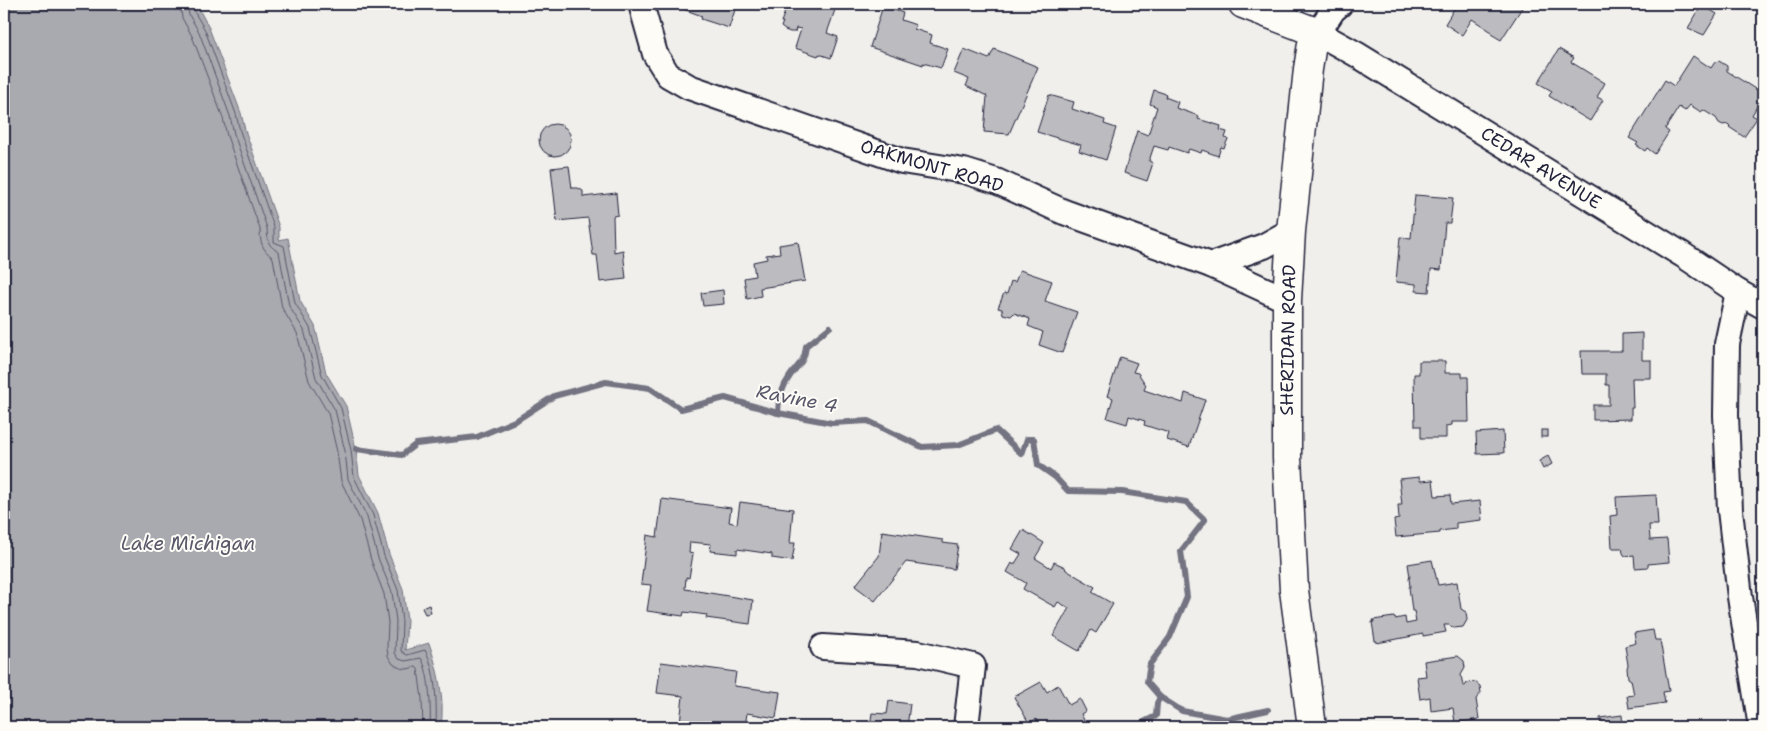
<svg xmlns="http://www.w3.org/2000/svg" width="1767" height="731" viewBox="0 0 1767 731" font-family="'Shantell Sans',sans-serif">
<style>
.water{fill:#a9a9b0;stroke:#737381}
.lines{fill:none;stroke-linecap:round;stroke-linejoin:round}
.shore{stroke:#58586a;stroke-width:1}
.stream{stroke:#737381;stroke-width:6}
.building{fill:#bcbcc0;stroke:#22223b}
.minor-casing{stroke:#22223b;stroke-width:28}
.tertiary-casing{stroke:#22223b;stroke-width:31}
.minor{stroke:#fdfcf7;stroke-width:24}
.tertiary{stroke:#fdfcf7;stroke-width:28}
.labels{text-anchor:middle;stroke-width:4;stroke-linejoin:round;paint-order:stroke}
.street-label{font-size:18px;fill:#22223b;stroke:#fdfcf7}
.water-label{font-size:19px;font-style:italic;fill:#58586a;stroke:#fdfcf7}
</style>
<rect width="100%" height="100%" fill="#f0efec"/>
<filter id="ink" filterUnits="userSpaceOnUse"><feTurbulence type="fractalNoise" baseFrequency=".02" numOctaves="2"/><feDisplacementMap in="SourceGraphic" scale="10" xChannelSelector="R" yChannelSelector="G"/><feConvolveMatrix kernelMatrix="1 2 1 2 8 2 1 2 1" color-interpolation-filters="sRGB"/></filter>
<g filter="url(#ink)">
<path class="water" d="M 4,4 L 198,4 L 200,11 L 209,28 L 241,113 L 245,130 L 279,227 L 279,240 L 288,238 L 300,301 L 315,326 L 326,373 L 346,406 L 356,449 L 359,475 L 378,513 L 389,554 L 403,589 L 407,621 L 405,650 L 429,643 C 438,669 445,700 441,727 L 4,727 Z"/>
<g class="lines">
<g class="shore">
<path d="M 180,4 L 182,18 L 192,36 L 223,118 L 227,136 L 260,229 C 260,243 262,249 273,258 L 282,308 L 297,333 L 309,381 L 328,413 L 337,452 L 341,481 L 360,520 L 371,560 L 384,594 L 388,622 L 387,648 L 388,656 L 393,664 L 400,668 L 407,669 L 416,667 L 418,669 L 422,699 L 423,727"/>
<path d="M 187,4 L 189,15 L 199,32 L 230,116 L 234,134 L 267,228 C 268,242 267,245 279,252 L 289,306 L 304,330 L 316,378 L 335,410 L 345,451 L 348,479 L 367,517 L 378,558 L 392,592 L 396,621 L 395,653 L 399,659 L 405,661 L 421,658 C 430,672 431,711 430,727"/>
<path d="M 194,4 L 195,13 L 205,30 L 236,114 L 240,131 L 274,227 L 274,242 L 284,246 L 295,303 L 310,328 L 322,375 L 341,408 L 351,450 L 354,477 L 373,515 L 384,556 L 398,590 L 402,621 L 401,651 L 407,655 L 425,650 C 436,668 437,706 436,727"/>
</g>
<g class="stream">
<path d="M 778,413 C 778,400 783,386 790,376 C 800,362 804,363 806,346 L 830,327"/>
<polyline points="356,449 402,455 416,444 477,437 517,420 554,396 606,382 650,388 681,409 725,398 778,413 832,423 868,421 922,447 958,445 996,430 1022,454 1027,439 1034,439 1038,465 1055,477 1068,491 1122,492 1186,502 1205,520 1181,551 1187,597 1170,637 1150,664 1147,682 1160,697 1182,711 1227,719 1268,710"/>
<polyline points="1139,727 1144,722 1156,716 1157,703 1160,697"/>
</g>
</g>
<g class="building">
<polygon points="685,4 737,4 729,28 701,19 702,16 683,9"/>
<polygon points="769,4 827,4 836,7 827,33 838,37 831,58 819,54 818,56 795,48 801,29 796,28 795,32 790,32 785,30 781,27 783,22 781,22 786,9"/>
<polygon points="1457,4 1519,4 1523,6 1501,40 1491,34 1492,32 1472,19 1462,35 1445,24"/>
<polygon points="1702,5 1717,14 1704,35 1688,28"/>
<polygon points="883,6 903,13 901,20 916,25 914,29 932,35 930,43 948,49 941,68 923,63 923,65 870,47"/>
<polygon points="964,49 989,59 994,49 1038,67 1009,134 984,132 987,96 966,86 969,79 954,73"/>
<polygon points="1559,49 1574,58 1571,62 1605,83 1597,97 1603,100 1590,121 1549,96 1552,91 1538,83"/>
<polygon points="1693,56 1711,68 1715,62 1719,61 1727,66 1727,71 1763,94 1763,96 1752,115 1757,118 1744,137 1729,127 1730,126 1728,124 1723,125 1719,123 1716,118 1703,110 1701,112 1690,105 1685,111 1679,107 1665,129 1669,132 1655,154 1647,148 1645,151 1636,145 1638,143 1629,138 1665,80 1674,86"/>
<polygon points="1154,90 1166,94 1165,97 1178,102 1176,108 1199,116 1198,119 1221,126 1220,130 1227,132 1225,138 1228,139 1224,148 1221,147 1218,156 1202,150 1201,153 1189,149 1187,153 1169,147 1168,150 1154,146 1149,161 1153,163 1147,181 1124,173 1137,131 1148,135 1157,107 1150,104"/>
<polygon points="1049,95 1074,102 1072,109 1105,120 1104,124 1116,128 1106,160 1079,151 1081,145 1037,132"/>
<circle cx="555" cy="140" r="16"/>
<polygon points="569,166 572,188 578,188 583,191 583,197 616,193 618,215 613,216 614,252 623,250 626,279 600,282 597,255 593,255 588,218 557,221 551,168"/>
<polygon points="1415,195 1453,198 1450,223 1445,223 1441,270 1431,269 1429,292 1416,291 1416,284 1396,282 1400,237 1411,238"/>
<polygon points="798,242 805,281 760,288 761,296 747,299 744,278 755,276 753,262 767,259 766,255 780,253 779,245"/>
<polygon points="1020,270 1052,281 1045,301 1077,312 1062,353 1039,345 1043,332 1028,326 1030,319 1014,313 1011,316 1003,314 1002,309 998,308 1004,293 1007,294 1011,281 1015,282"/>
<polygon points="723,290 724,304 703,306 701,293"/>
<polygon points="1642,333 1642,360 1651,360 1651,378 1632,378 1633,408 1631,408 1631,419 1593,420 1593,405 1609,405 1609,385 1606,385 1606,374 1582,374 1581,351 1622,351 1622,334"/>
<polygon points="1120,357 1137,363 1133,372 1138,373 1146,385 1144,390 1183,403 1185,393 1205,400 1189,447 1167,440 1169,433 1144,425 1145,421 1129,416 1127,424 1107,418 1113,398 1107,396"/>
<polygon points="1419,361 1445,361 1445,373 1462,373 1462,377 1468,377 1469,422 1452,422 1452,425 1446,426 1446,438 1421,438 1421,426 1415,426 1414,374 1419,374"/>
<rect x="1541" y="430" width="7" height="7"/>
<polygon points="1503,431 1504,453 1477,454 1476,433"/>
<polygon points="1548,456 1552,464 1543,469 1539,461"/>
<polygon points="1420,477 1420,481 1433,480 1435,496 1450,495 1451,504 1480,501 1482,520 1456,523 1456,529 1440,531 1440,533 1396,537 1394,520 1399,519 1398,505 1402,505 1399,479"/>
<polygon points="1656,495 1658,525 1649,525 1650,540 1667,539 1669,562 1648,564 1648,567 1635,568 1634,555 1625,556 1623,553 1622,548 1612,548 1610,516 1617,515 1616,497"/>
<polygon points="662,499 731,508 729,522 737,524 740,502 793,509 790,543 795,543 792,561 772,558 772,554 737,549 737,554 710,551 711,544 690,542 689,553 693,554 689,578 686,577 685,589 753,600 750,624 706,618 707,615 684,612 683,616 647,611 651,585 641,584 647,535 657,537"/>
<polygon points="1023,530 1044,543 1035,558 1051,568 1054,562 1065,567 1066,570 1095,587 1092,592 1113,604 1096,633 1091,630 1079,651 1053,636 1069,608 1058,602 1055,607 1023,589 1026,583 1007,572 1012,563 1014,565 1021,554 1012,549"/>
<polygon points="882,531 943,540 943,543 958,545 954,569 906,562 875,601 855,586 879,556"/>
<polygon points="1432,560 1438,585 1457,582 1461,609 1466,612 1467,620 1463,627 1454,628 1449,625 1444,625 1446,632 1423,636 1423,634 1377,643 1377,641 1375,641 1372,622 1374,622 1373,620 1394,617 1395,619 1405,617 1406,624 1416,622 1414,611 1412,611 1409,587 1410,587 1409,578 1410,577 1408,564"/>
<polygon points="429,605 431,613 425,614 422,608"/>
<polygon points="1653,630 1655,640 1660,640 1669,691 1663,692 1665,703 1629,708 1627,696 1634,695 1631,680 1628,678 1627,668 1628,665 1625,646 1636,643 1634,633"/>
<polygon points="1458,656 1464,661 1465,668 1461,675 1463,686 1465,686 1467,683 1475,682 1480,686 1481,693 1476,699 1479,719 1455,723 1453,708 1431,711 1430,697 1420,699 1417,677 1426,676 1424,661"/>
<polygon points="661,662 736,672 734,686 780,692 776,718 747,713 745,727 712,727 680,723 683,696 657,693"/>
<polygon points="1041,682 1047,692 1058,685 1069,705 1080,699 1086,711 1081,714 1087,726 1093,722 1096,727 1041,727 1036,719 1029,723 1014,697"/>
<polygon points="889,701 910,704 907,727 870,727 872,713 887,714"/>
<polygon points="1622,715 1623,727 1601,727 1600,718"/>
</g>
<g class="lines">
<g class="minor-casing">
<g id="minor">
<polyline points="641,4 655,54 668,75 689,87 902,161 964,171 996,181 1064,212 1211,265 1287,300"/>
<polyline points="1340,4 1333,10 1318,33 1356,54 1683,255 1738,292 1763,306"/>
<polyline points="1211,265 1264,246 1291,231"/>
<polyline points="1738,292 1727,344 1726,415 1730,510 1740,597 1761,727"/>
<polyline points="823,647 918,653 973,666 966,727"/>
</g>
</g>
<g class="tertiary-casing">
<polyline id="tertiary" points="1243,4 1318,33 1312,44 1308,69 1291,231 1287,300 1287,458 1294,590 1312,727"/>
</g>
<use href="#minor" class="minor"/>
<use href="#tertiary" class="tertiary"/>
</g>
</g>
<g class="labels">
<g class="street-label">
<text transform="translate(932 166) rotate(16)" y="6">OAKMONT ROAD</text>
<text transform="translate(1541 168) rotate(32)" y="6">CEDAR AVENUE</text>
<text transform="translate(1288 340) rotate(-89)" y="6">SHERIDAN ROAD</text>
</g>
<g class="water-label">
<text transform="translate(797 398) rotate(11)" y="7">Ravine 4</text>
<text x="188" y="550">Lake Michigan</text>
</g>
</g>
<rect width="1767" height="731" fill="none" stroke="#fdfcf7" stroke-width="20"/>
<rect x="10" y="10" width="1747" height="711" fill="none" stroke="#22223b" stroke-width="2" filter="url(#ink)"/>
</svg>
